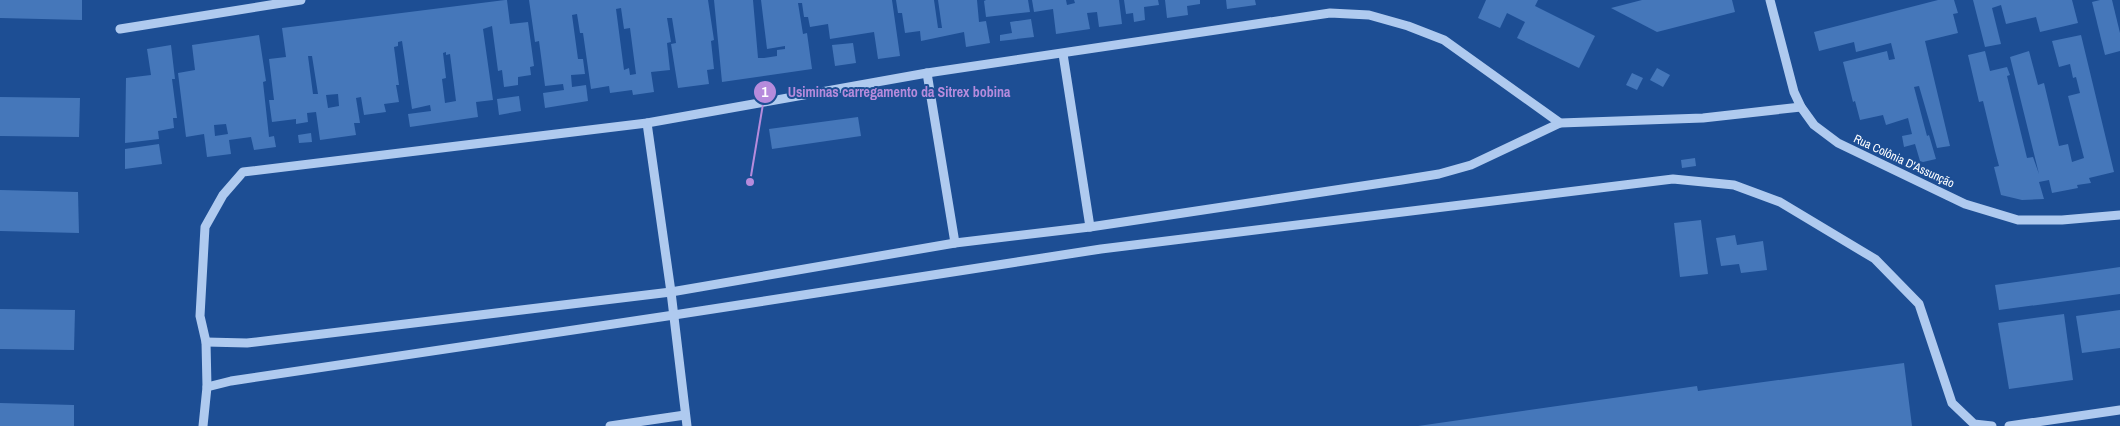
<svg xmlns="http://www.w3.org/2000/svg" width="2120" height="426" viewBox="0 0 2120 426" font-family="'Archivo Narrow',sans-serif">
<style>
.building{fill:#4577ba;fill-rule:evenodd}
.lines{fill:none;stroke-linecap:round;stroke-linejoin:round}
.minor{stroke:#afcaef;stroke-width:9}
.labels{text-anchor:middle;stroke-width:4;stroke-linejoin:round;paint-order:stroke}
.street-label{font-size:12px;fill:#fff;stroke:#1d4e94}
.leader{fill:none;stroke:#b68bdc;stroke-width:2}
.callout-dot{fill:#b68bdc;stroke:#1d4e94;stroke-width:2}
.mark-label{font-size:15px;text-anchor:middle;font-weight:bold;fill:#fff}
.callout-label{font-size:14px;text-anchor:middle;font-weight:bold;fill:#b68bdc;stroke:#1d4e94;stroke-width:4;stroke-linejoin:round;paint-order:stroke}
</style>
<rect width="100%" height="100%" fill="#1d4e94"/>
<g class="building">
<polygon points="0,0 82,0 82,20 0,18"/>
<path d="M 505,0 L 507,0 L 510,24 L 528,22 L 534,66 L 530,67 L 531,75 L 518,77 L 518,85 L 504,87 L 502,70 L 498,71 L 492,26 L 483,29 L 493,100 L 476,102 L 478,117 L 410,127 L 408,114 L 431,111 L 430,105 L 412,109 L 402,41 L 398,42 L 398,46 L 394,47 L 399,85 L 396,85 L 399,102 L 384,104 L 386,112 L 364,115 L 361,97 L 356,98 L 360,123 L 354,123 L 356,135 L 320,140 L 316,112 L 307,113 L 308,122 L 296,124 L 296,119 L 272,122 L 269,100 L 274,100 L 269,59 L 286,57 L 282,28 ZM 446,52 L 446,55 L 450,54 L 456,101 L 445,103 L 442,79 L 446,78 L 443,53 ZM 308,56 L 312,56 L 318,94 L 313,94 ZM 338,94 L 339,106 L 328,108 L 326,95 Z"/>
<path d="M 529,0 L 708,0 L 714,40 L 711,41 L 714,69 L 707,70 L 709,84 L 678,88 L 671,44 L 676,43 L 672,18 L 667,18 L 671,42 L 667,43 L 670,70 L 651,72 L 654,92 L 633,95 L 632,90 L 610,93 L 609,86 L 591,89 L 583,33 L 580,33 L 577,14 L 572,15 L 578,59 L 583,59 L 585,74 L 571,75 L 572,87 L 586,85 L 588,101 L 545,108 L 543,93 L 564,90 L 563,84 L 545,86 L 539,41 L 535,42 ZM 621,8 L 624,29 L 630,28 L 636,74 L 630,75 L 629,68 L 624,70 L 616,9 Z"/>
<polygon points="714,0 753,0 758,58 764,58 777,56 777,50 785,49 785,46 767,49 761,0 892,0 900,56 878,59 874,32 830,39 828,24 810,27 808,17 804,17 802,3 798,3 803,34 807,33 812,69 722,82"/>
<polygon points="896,0 934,0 938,28 942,28 938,0 977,0 979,22 986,21 990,43 966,47 964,32 921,41 920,31 905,33 902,13 898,13"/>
<polygon points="986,0 1028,0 1030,12 986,17 984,1"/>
<polygon points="1032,0 1066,0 1067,5 1075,3 1074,0 1119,0 1122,24 1099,27 1097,12 1087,13 1090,29 1056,34 1053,9 1034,12"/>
<polygon points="1124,0 1158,0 1159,5 1144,7 1145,20 1134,22 1133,13 1126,14"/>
<polygon points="1165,0 1200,0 1200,4 1187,6 1188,15 1167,18"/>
<polygon points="1226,0 1255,0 1256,5 1227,9"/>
<polygon points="1486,0 1538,0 1535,6 1595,36 1579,68 1517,38 1525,22 1507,13 1500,28 1478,18"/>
<polygon points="1642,0 1732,0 1735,12 1657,32 1611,8"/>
<polygon points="1938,0 1954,0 1958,13 1953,14 1958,33 1925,41 1950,146 1937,148 1919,86 1914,87 1927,136 1929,135 1936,159 1923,162 1920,161 1915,144 1904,147 1902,136 1912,134 1908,118 1886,125 1883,115 1860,120 1855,101 1853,102 1843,62 1887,51 1889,60 1895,59 1891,43 1856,52 1854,42 1819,51 1814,32"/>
<polygon points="1973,0 2072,0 2078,23 2040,32 2036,17 2006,24 2001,5 1992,8 2001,44 1985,47"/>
<polygon points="2100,0 2112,0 2120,33 2120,51 2105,55 2092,2"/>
<polygon points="1031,19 1034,37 1000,41 1000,35 1012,33 1010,22"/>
<path d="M 259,35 L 266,81 L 263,82 L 269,137 L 274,136 L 276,147 L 254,150 L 251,137 L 229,140 L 231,154 L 207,157 L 204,134 L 186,137 L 178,73 L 195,70 L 192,45 ZM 226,124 L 228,134 L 215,136 L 214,125 Z"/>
<polygon points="2081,35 2114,172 2089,178 2091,183 2077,185 2078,188 2052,193 2049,180 2039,182 2044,199 2022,200 2001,195 1994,167 1999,166 1995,151 1983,101 1979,102 1968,55 1985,51 1990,71 2007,67 2010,75 2007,76 2027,158 2033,157 2039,174 2010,57 2029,51 2038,85 2044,83 2059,146 2068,144 2072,162 2084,158 2068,96 2080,93 2076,77 2073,78 2070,64 2059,67 2052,41"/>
<polygon points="853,43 856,63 835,66 832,45"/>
<polygon points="171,45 175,79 172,79 177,118 173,118 174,128 158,131 159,139 125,143 126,78 151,75 147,49"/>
<polygon points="1657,68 1670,75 1663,87 1650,80"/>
<polygon points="1632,73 1643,78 1637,90 1626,85"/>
<polygon points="519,96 521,111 499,115 497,99"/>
<polygon points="0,97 80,98 79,137 0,136"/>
<polygon points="858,117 861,136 772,149 769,129"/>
<polygon points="311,133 312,142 299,143 298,135"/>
<polygon points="159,144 162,164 125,169 125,149"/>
<polygon points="1695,158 1696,166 1682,168 1681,160"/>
<polygon points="0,190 78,192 79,233 0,231"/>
<polygon points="1701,220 1708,274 1680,277 1674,223"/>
<polygon points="1735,235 1737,245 1763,241 1767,270 1741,273 1739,264 1721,266 1716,238"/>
<polygon points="2120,267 2120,294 1999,310 1995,285"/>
<polygon points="0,309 75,310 74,350 0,349"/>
<polygon points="2120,310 2120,348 2082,353 2076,316"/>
<polygon points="2064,314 2073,380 2009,389 1998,323"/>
<polygon points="1904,363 1912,426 1418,426 1697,386 1698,391"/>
<polygon points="0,403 74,405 74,426 0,426"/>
</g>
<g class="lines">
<g class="minor">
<polyline points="1770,0 1794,92 1801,107 1814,125 1838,143 1965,204 2018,220 2062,220 2120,215"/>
<polyline points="120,29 301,0"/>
<polyline points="1063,54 1090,227"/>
<polyline points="927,73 955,243"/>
<polyline points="647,123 671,292 687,426"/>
<polyline points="206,342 247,343 671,292 955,243 1090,227 1402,180 1439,174 1471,165 1560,123"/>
<polyline points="207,387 206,342 200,316 205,227 223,195 243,172 647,123 927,73 1330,13 1369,15 1408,26 1444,40 1560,123 1703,118 1801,107"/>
<polyline points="203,426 207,387 231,381 674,315 1101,249 1673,179 1734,185 1780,202 1875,259 1919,304 1952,403 1974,424 1992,426"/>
<polyline points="610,426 685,415"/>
<polyline points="2009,426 2120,410"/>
</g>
</g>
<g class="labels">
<g class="street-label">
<text transform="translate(1904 161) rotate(25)" y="4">Rua Colônia D'Assunção</text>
</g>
</g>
<path class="leader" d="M750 182L765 92"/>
<g class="callout-dot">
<circle cx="750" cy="182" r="5"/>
<circle cx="765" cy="92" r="12"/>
</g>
<g class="mark-label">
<text x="765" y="97">1</text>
</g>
<g class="callout-label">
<text x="899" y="97">Usiminas carregamento da Sitrex bobina</text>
</g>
</svg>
